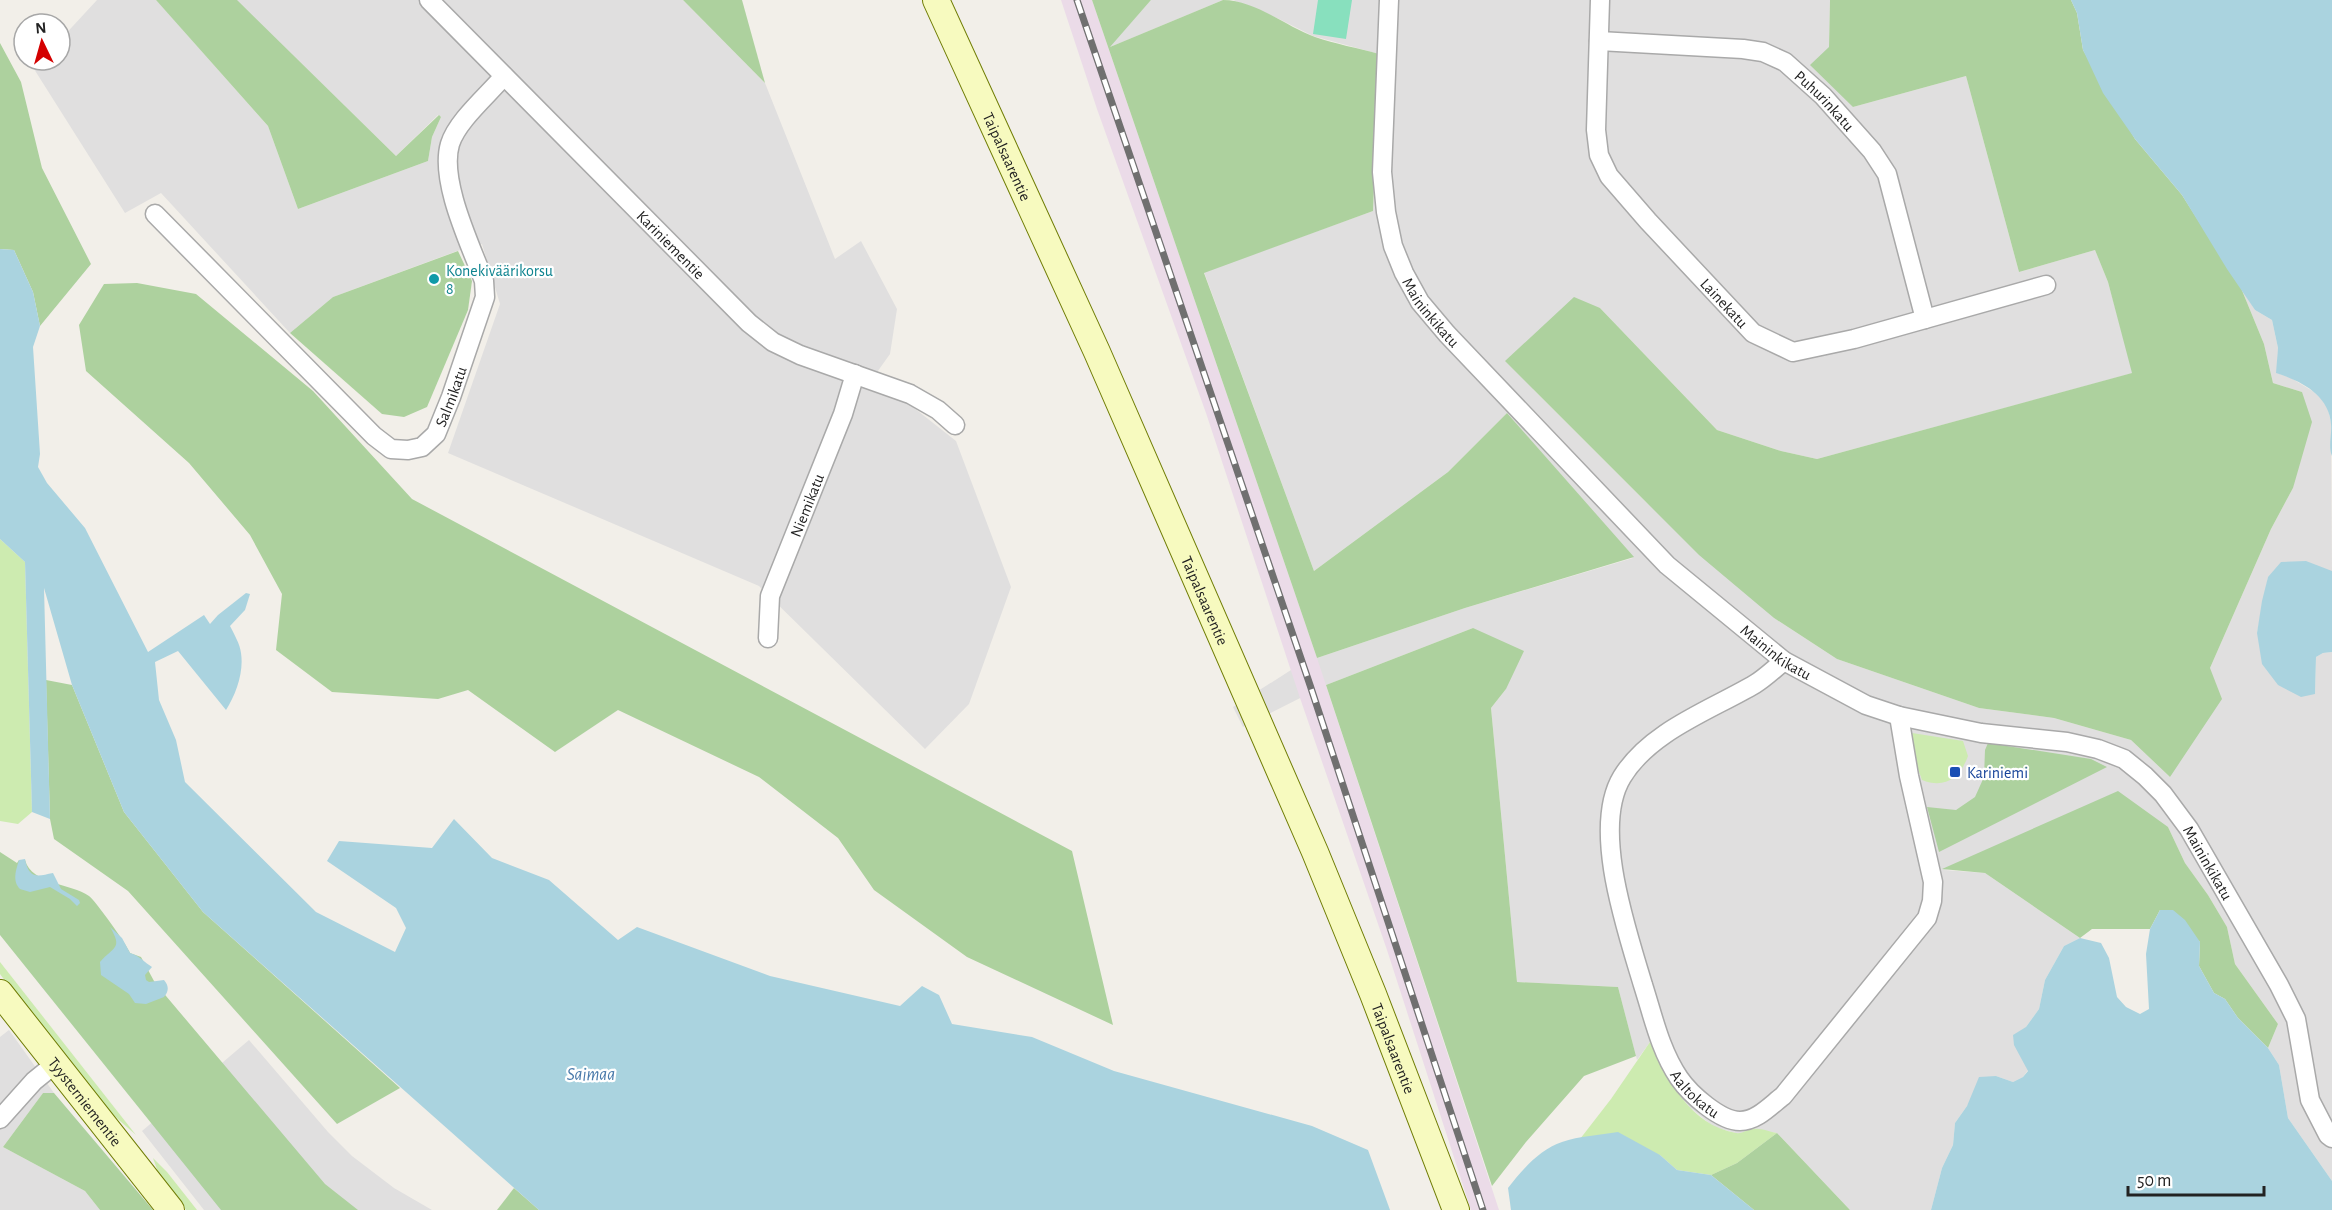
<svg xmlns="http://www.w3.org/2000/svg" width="2332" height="1210" viewBox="0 0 2332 1210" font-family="'Alegreya Sans',sans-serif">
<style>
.residential{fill:#e0dfdf}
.industrial{fill:#ebdbe8}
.grass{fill:#cdebb0}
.forest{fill:#add19e}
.pitch{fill:#88e0be}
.water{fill:#aad3df}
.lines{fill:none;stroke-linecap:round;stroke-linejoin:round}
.street-casing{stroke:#a9a9a9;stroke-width:21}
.secondary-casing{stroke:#707d05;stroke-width:28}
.street{stroke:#fff;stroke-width:18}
.secondary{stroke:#f7fabf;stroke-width:26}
.rail-casing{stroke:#707070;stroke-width:7}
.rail{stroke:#fff;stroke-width:4.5;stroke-dasharray:14;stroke-linecap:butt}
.culture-dot{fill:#0f9aa8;stroke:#fff;stroke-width:2}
.transit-dot{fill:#1a4fb4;stroke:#fff;stroke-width:2}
.labels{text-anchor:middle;stroke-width:4.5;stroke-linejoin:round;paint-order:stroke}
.street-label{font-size:16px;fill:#222;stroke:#fff}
.culture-label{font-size:16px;fill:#0d838f;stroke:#fff;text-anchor:start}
.transit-label{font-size:16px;fill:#164399;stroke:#fff;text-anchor:start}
.water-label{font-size:18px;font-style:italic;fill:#4a7aab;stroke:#fff}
</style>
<rect width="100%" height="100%" fill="#f2efe9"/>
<g class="residential">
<polygon points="97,0 156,0 158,2 268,126 298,209 428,161 432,137 441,117 438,115 396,156 236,0 683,0 765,83 835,259 861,241 897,309 890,354 865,389 909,404 956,441 1011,587 969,704 925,749 759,586 448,453 500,304 482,244 457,251 333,297 290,333 161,193 125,213 34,69 42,60 60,60 60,40"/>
<polygon points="1151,0 1223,0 1108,48"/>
<polygon points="1233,0 1830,0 1829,47 1853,107 1966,76 2019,272 2095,250 2108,282 2133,373 1817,459 1781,451 1717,430 1600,308 1533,389 1645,501 1774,618 1837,659 1979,708 2054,718 2131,740 2170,777 2210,668 2271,529 2293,488 2302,392 2273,383 2264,344 2241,288 2255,310 2272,320 2278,348 2277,373 2291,378 2314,392 2327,404 2331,423 2332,571 2268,577 2257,633 2315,693 2316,657 2323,653 2332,652 2332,1181 2288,1118 2279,1065 2268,1048 2278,1024 2235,964 2227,927 2208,895 2185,863 2168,827 1944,870 1985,873 2080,938 2064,946 2045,980 2039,1009 2026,1027 2022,1058 2028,1070 2023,1077 2013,1082 1996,1076 1973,1096 1967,1106 1955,1123 1953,1145 1942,1168 1931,1210 1850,1210 1777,1133 1753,1129 1739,1134 1714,1127 1689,1107 1666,1076 1650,1042 1637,1060 1618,987 1517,982 1491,708 1506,689 1473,628 1326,685 1243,727 1233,707 1291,670 1317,658 1465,608 1633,558 1507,413 1448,472 1314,571 1204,272 1373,211 1379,54 1313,36 1279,19"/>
<polygon points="9,1030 54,1093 43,1093 3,1147 85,1191 100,1210 0,1210 0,1037"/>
<polygon points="249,1040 328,1132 352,1156 394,1188 432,1210 204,1210 142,1131"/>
</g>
<polygon class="industrial" points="1061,0 1092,0 1317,658 1499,1210 1471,1210 1387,950 1300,698 1206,413 1097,109"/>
<g class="grass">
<polygon points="0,539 25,562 32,812 18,824 0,821"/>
<path d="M 1912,733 L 1963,741 L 1968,756 C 1960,778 1945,789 1922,780 L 1914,758 Z"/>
<polygon points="0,962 136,1135 102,1105 22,1004 0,974"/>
<path d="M 1650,1042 C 1668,1080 1690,1125 1736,1133 C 1743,1134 1747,1129 1754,1129 C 1761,1128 1770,1132 1777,1133 L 1737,1163 L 1711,1175 L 1677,1170 L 1660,1155 L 1580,1139 L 1611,1099 Z"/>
<polygon points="153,1158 167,1172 197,1210 186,1210 159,1175"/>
</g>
<g class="forest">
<polygon points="156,0 237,0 396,156 439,115 441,117 432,137 428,161 298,209 268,126"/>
<polygon points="683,0 742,0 765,83"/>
<path d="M 1092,0 L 1151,0 L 1110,47 L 1223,0 C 1255,0 1285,26 1315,37 C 1335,44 1358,48 1379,54 L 1373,211 L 1204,273 L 1314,571 L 1448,472 L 1507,413 L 1634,557 L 1465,608 L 1317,658 Z"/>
<polygon points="1830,0 2071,0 2077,13 2083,50 2135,139 2182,195 2241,288 2264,344 2273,383 2302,392 2312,422 2293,488 2271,529 2210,668 2222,699 2170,777 2131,740 2054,718 1979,708 1837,659 1774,618 1699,555 1505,361 1574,297 1600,308 1717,430 1781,451 1817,459 2132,373 2108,282 2095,250 2019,272 1966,76 1853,107 1810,65 1829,47"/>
<polygon points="0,43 21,82 42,168 91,264 40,326 33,292 14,250 0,249"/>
<polygon points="458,251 472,281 468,310 427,407 404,417 382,414 290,333 333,297"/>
<polygon points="137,283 196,294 313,391 412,499 1072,851 1113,1025 967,957 874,890 838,838 759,777 618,710 555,752 468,690 438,699 332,692 276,650 282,594 250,535 189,463 86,371 79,325 104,284"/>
<polygon points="1473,628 1524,651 1506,689 1491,708 1517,982 1618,987 1636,1056 1584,1076 1526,1142 1492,1186 1326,685"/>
<polygon points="46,680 72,685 124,812 203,912 400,1088 337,1124 128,891 54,839 50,819"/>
<polygon points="1988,743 2091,759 2107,767 1939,852 1927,807 1956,810 1975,797 1984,777 1985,750"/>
<polygon points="2118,791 2168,827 2185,863 2208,895 2227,927 2235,964 2278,1024 2268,1048 2238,1018 2225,999 2214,993 2199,966 2200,942 2160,910 2150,929 2092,929 2080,938 1985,873 1942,869"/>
<path d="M 0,852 L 17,863 L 19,860 L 25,860 C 32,885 71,883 89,896 C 95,900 127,945 130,953 L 141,957 L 154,981 L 166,996 L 325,1184 L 358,1210 L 221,1210 L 0,935 Z"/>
<polygon points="43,1093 54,1093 153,1210 100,1210 85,1191 3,1147"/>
<polygon points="1777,1133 1850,1210 1754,1210 1711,1175 1737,1163"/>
<polygon points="514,1188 539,1210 497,1210"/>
</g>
<polygon class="pitch" points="1318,0 1352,0 1346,39 1313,34"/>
<g class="water">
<path d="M 2071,0 L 2332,0 L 2332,456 C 2328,446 2332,435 2331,424 C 2329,395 2301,381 2276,373 L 2278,348 L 2272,320 L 2255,310 L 2227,269 L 2182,195 L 2135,139 L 2103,93 L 2083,50 L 2077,13 Z"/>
<path d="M 0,249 L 14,250 L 33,292 L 40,326 L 33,347 L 40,454 L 38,467 L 47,483 L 85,528 L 148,652 L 204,615 L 210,624 L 218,615 L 246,593 L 250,594 L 245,610 L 230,626 C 234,634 240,644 241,653 C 244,672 236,694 226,710 L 178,651 L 155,662 L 159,700 L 176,740 L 185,782 L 316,912 L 395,952 L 406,928 L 396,908 L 327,861 L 339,841 L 432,848 L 454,819 L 492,858 L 549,880 L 618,940 L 637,927 L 770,976 L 900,1006 L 922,986 L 939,995 L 952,1024 L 1032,1037 L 1114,1071 L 1312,1126 L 1368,1150 L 1390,1210 L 539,1210 L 203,912 L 124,812 L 72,685 L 44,588 L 50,819 L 32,812 L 25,562 L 0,539 Z"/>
<polygon points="2306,561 2332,571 2332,652 2323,653 2316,657 2315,694 2301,697 2278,685 2262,664 2257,633 2262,601 2268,577 2281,562"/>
<path d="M 25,859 C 29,880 38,876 53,873 L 61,889 L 79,900 L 80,903 L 77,906 L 70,899 L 50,887 L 30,892 L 20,889 C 12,881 16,870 19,860 Z"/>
<polygon points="2160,910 2173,910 2185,920 2200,942 2199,966 2214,993 2225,999 2238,1018 2268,1048 2279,1065 2288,1118 2332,1181 2332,1210 1931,1210 1942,1168 1953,1145 1955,1123 1967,1106 1979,1077 1996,1076 2013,1082 2023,1077 2028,1071 2014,1045 2013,1035 2026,1027 2039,1009 2045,980 2064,946 2080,938 2101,943 2109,958 2117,997 2126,1007 2140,1014 2149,1009 2146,954 2150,929"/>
<path d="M 110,927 L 122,938 L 130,953 C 140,956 144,962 152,967 L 145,975 L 146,980 L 149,982 L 164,980 C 169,986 169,991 164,997 L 146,1004 L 135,1003 L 129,994 L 101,975 L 100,962 C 114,946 123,949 110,927 Z"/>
<path d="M 1618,1132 L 1660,1155 L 1677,1170 L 1711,1175 L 1754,1210 L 1511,1210 L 1508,1188 C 1522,1170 1540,1149 1562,1142 C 1579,1136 1600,1135 1618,1132 Z"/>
</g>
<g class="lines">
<g class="street-casing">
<g id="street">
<path id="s1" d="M 429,0 L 749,323 L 773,342 L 800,355 L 910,394 L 938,410 L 955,425"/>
<path id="s2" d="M 1389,0 L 1382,172 L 1386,212 L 1393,246 L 1404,273 L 1420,302 L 1447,334 L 1667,565 L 1784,661 L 1866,705 L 1899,716 L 1981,733 L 2067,742 L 2098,749 L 2124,759 L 2145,776 L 2163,794 L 2189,829 L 2279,985 L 2296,1019 L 2310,1100 L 2328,1135 L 2332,1138"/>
<path id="s3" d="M 1600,0 L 1596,130 L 1599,155 L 1609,176 L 1648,221 L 1753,333 L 1793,352 L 1854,339 L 2046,285"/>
<path id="s4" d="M 1599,41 L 1743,49 L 1763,52 L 1785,62 L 1823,96 L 1872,151 L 1887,174 L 1925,319"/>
<path id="s5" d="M 155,214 L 374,436 L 391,449 L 408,450 L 422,447 L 436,434 L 451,397 L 485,297 L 484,281 C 471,246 439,181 450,144 C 457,121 488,95 504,76"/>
<path id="s6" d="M 768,638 L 770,596 L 843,414 L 855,374"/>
<path id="s7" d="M 1784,661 C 1774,669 1765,678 1755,684 C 1711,710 1650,731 1622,777 C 1591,828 1627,931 1643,985 C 1653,1016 1660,1050 1679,1078 C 1690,1094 1720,1121 1740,1121 C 1757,1121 1771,1105 1783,1096 L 1927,918 L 1932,901 L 1933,882 L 1909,776 L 1899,716"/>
<polyline points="0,1119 34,1081 55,1064"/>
</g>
</g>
<g class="secondary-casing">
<g id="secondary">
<path id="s8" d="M 936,0 L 1097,352 L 1315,852 L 1373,994 L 1456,1210"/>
<path id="s9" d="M 0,993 L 171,1210"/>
</g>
</g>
<use href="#street" class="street"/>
<use href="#secondary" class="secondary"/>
<g class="rail-casing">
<polyline id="rail" points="1077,0 1310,685 1483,1210"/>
</g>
<use href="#rail" class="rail"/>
</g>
<circle class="culture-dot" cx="434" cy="279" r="6"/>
<rect class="transit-dot" x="1949" y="766" width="12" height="12" rx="3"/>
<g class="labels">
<g class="street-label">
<text dy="6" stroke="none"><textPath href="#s4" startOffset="244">Puhurinkatu</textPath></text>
<text dy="6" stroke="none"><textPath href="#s8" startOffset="172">Taipalsaarentie</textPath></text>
<text dy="6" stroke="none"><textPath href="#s1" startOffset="344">Kariniementie</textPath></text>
<text dy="6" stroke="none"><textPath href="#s3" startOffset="350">Lainekatu</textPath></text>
<text dy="6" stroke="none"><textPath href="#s2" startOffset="324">Maininkikatu</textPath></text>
<text dy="6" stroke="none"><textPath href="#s5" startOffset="424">Salmikatu</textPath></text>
<text dy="6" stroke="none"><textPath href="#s6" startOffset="140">Niemikatu</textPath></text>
<text dy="6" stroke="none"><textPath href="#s8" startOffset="658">Taipalsaarentie</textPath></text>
<text dy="6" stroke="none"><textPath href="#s2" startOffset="810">Maininkikatu</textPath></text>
<text dy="6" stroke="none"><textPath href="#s2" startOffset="1314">Maininkikatu</textPath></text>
<text dy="6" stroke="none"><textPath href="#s8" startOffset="1144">Taipalsaarentie</textPath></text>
<text dy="6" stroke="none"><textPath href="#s7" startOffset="538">Aaltokatu</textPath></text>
<text dy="6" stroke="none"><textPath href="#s9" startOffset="138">Tyysterniementie</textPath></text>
</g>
<g class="culture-label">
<text x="446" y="276">Konekiväärikorsu<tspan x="446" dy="18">8</tspan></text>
</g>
<g class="transit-label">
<text x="1967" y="778">Kariniemi</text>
</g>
<g class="water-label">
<text x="591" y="1080">Saimaa</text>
</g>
</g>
<g transform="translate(42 42) rotate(355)"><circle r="28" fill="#ffffff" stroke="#a7a7a7" stroke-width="1.5"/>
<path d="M0-4.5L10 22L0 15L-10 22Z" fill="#d40000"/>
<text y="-9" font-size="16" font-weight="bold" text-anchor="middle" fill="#222222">N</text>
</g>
<path d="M2128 1186v9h136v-9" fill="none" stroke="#222222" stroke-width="3"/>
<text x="2137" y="1186" font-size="18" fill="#222222" stroke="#ffffff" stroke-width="4.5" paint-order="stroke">50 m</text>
</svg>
